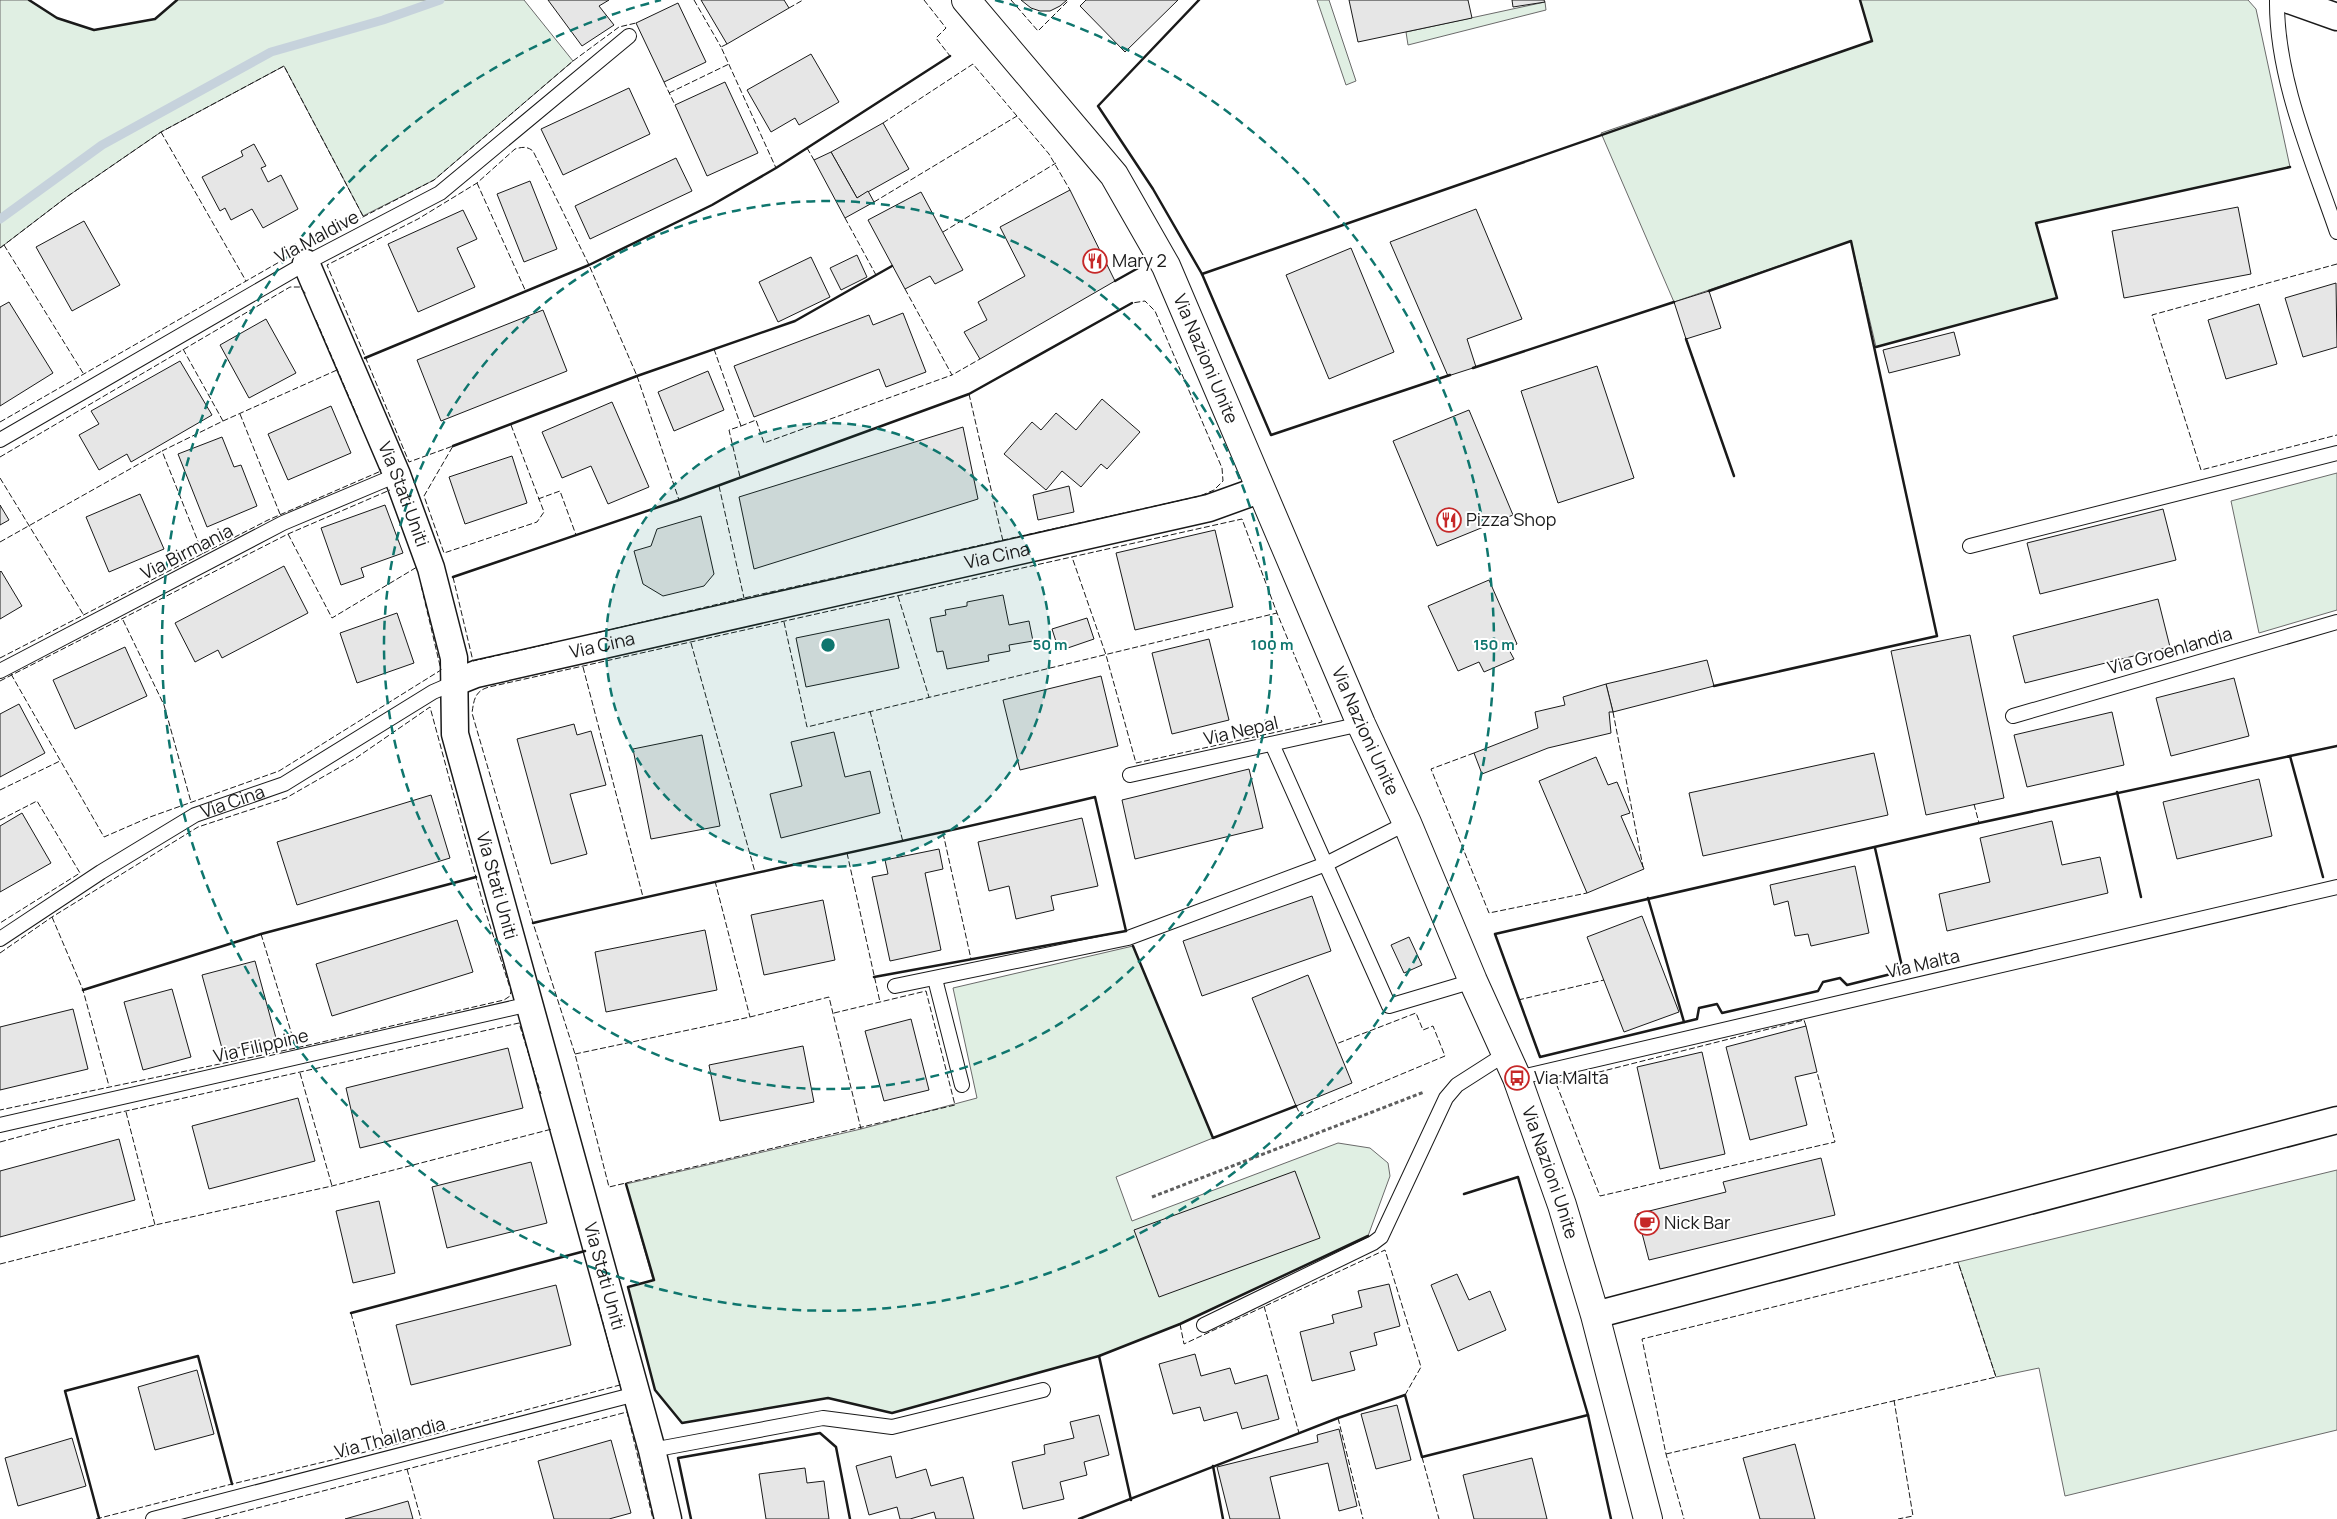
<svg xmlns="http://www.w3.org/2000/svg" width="2337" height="1519" viewBox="0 0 2337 1519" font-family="Manrope,sans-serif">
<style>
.green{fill:#e0efe3;stroke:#6a6a6a}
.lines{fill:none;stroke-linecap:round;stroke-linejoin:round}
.stream{stroke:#c6d2dc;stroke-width:9}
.building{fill:#e6e6e6;stroke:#1a1a1a}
.lane-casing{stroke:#1a1a1a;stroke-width:16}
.street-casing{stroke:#1a1a1a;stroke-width:29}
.secondary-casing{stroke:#1a1a1a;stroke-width:30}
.path{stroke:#5f5f5f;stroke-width:3;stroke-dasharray:4 2.5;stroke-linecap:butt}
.lane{stroke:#fff;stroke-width:14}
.street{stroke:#fff;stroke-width:26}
.secondary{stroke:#fff;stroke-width:28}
.fence{stroke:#1a1a1a;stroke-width:1;stroke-dasharray:6 2.5;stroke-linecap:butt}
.wall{stroke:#1a1a1a;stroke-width:2.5}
.ring{fill:none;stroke:#0f766e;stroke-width:2.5;stroke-dasharray:9 6}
.labels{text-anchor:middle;stroke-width:4;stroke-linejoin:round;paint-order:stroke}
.street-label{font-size:18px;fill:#1a1a1a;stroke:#fff}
.poi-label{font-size:18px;fill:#1a1a1a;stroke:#fff;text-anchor:start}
.centre{fill:#0f766e;stroke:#fff;stroke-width:2.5}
.ring-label{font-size:15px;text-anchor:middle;font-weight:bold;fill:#0f766e;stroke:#fff;stroke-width:4;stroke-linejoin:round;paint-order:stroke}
</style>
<rect width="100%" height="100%" fill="#fff"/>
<g class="green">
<polygon points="0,0 29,0 57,18 94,30 155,19 177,0 524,0 573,61 434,180 363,216 284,66 161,132 68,196 0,248"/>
<polygon points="1317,0 1329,0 1356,81 1346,85"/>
<polygon points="1860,0 2248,0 2256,9 2290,167 2036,223 2057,298 1876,347 1851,241 1674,302 1601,133 1872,41"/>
<polygon points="1545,2 1546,10 1408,45 1406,32"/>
<polygon points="2337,473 2337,610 2259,633 2231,501"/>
<polygon points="1133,946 1213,1138 1116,1177 1132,1221 1338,1143 1370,1148 1388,1163 1390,1176 1368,1236 1180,1324 1099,1356 892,1413 828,1398 682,1423 655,1390 628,1287 653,1280 626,1184 861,1129 977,1098 953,988"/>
<polygon points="2337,1170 2337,1430 2065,1496 2039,1368 1996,1377 1958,1262"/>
</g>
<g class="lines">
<polyline class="stream" points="0,219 102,145 271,52 383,20 440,0"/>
</g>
<g class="building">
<polygon points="548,0 609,0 599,6 614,25 582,46"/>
<polygon points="701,0 784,0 789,8 727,44"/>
<polygon points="1021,0 1067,0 1060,6 1050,11 1040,11 1031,8"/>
<polygon points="1086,0 1178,0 1125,52 1080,6"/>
<polygon points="1349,0 1468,0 1472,18 1358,42"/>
<polygon points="1512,0 1544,0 1545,2 1513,7"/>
<polygon points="678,3 706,62 664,82 636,23"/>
<polygon points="811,54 839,102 799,125 795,118 771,132 747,90"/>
<polygon points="725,82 758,153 707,176 675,105"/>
<polygon points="629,88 650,134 563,175 541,129"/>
<polygon points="883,123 909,169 857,198 831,152"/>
<polygon points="254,144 266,166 261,168 268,182 281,175 298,209 263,228 252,209 231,220 225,208 220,211 202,177 243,156 241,151"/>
<polygon points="831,152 857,198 868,191 874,202 845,218 814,160"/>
<polygon points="676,158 692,191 590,239 575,206"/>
<polygon points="530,181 557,249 524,262 497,194"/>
<polygon points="1070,190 1115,281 980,359 964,332 987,320 978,302 1025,276 1000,227"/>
<polygon points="921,192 963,270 935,284 930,276 905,289 868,220"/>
<polygon points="2238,207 2251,274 2124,298 2112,231"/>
<polygon points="1476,209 1522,319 1467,339 1476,367 1448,376 1390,242"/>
<polygon points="463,210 477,239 457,248 475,287 418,312 388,244"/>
<polygon points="84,221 120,285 72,311 36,247"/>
<polygon points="1351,248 1394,352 1329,379 1286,275"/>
<polygon points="857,255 867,277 841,290 830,268"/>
<polygon points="811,257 830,297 778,322 759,282"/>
<polygon points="2336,283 2337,347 2303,357 2285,298"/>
<polygon points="1709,291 1721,328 1686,339 1674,302"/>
<polygon points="9,302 53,373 0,406 0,307"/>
<polygon points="2259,304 2277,364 2226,379 2208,320"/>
<polygon points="543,310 567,371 441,421 417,360"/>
<polygon points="903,313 926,372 886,387 879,369 754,417 734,366 869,315 873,325"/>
<polygon points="266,319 296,373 249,398 220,345"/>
<polygon points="1954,332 1960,355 1889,373 1883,350"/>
<polygon points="180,361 212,415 131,462 127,454 99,470 79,435 99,424 91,411"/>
<polygon points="1597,366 1634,478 1558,503 1521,391"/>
<polygon points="708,371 724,410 674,431 658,392"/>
<polygon points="1102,399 1140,432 1107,469 1101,464 1081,487 1062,471 1046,490 1004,454 1032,422 1041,430 1056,413 1076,430"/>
<polygon points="612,402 649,487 608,504 591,466 562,478 542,432"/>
<polygon points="331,406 351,453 288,480 268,434"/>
<polygon points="1469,410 1513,515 1437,546 1393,441"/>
<polygon points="963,427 978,499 754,569 739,497"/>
<polygon points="222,437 234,467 241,465 257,506 207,527 178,454"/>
<polygon points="512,456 527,503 465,524 449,477"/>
<polygon points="1069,486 1074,512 1038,520 1033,495"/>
<polygon points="140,494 164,549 109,572 86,517"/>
<polygon points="0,505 9,520 0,525"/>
<polygon points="385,505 403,553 361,568 364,577 341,585 321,528"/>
<polygon points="2163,509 2176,560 2040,594 2027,543"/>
<polygon points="701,516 714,574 704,586 663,596 643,584 634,551 651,546 657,529"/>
<polygon points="1215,530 1233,607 1135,630 1116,553"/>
<polygon points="284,566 308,613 222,658 218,650 195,662 175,623"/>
<polygon points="1,571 22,606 0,619 0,572"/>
<polygon points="1489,580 1517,644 1508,648 1514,659 1484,672 1479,662 1458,671 1428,606"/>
<polygon points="1003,595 1009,625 1029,621 1033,641 1009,645 1010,651 988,655 989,661 947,669 943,651 937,652 930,618 946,615 945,610 967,606 967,602"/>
<polygon points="2158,599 2170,647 2025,683 2013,636"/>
<polygon points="397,613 414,663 357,683 340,633"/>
<polygon points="1087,618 1094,639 1059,651 1052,629"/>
<polygon points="889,619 899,668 806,687 796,638"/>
<polygon points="1970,635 2004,798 1926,815 1891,651"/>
<polygon points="1209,639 1229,720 1172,734 1152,653"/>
<polygon points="125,647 147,696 75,729 53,680"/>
<polygon points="1707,660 1714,686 1613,712 1606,684"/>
<polygon points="1101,676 1118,746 1020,770 1003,700"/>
<polygon points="2234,678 2249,736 2171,756 2156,698"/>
<polygon points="1606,684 1613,712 1609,712 1611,733 1548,748 1482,774 1474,753 1538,728 1535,712 1565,705 1563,697"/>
<polygon points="19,704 45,753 0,777 0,714"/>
<polygon points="2112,712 2124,765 2027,787 2014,735"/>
<polygon points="574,724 577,735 591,731 606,785 570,794 587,854 551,864 517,739"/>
<polygon points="834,732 845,777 870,771 880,813 781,838 770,794 802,786 791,742"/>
<polygon points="702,735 720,826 651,839 633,749"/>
<polygon points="1874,753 1888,815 1703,856 1689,793"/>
<polygon points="1596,757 1608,785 1617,782 1630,813 1621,816 1644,869 1587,893 1539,781"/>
<polygon points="1249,769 1263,828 1135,859 1122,800"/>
<polygon points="2259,779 2272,836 2177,859 2163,802"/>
<polygon points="431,795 450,858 297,905 277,842"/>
<polygon points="22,813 51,863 0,892 0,826"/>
<polygon points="1082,818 1098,886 1051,896 1054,910 1016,919 1009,886 989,891 978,842"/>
<polygon points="2052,821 2062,865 2100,857 2108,893 1947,931 1939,894 1990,882 1980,838"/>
<polygon points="939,849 943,869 925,873 941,950 890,961 872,877 888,874 885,860"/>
<polygon points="1855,866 1869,933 1811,946 1808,934 1795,936 1788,901 1774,905 1770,885"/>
<polygon points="1312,896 1331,951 1202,996 1183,941"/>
<polygon points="823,900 835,960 764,975 751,915"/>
<polygon points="1642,916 1679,1012 1624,1032 1587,937"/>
<polygon points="457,920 473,972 332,1016 316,964"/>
<polygon points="705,930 717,990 606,1012 595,952"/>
<polygon points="1409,937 1422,965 1404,973 1391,945"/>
<polygon points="255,961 276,1038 223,1052 202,975"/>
<polygon points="1308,975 1352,1083 1296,1106 1252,998"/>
<polygon points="172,989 191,1057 143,1070 124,1002"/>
<polygon points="73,1009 88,1069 0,1090 0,1027"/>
<polygon points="911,1019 929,1090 884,1101 865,1031"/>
<polygon points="1806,1026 1817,1072 1795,1077 1807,1125 1750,1140 1726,1047"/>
<polygon points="803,1046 814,1102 720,1121 709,1065"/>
<polygon points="508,1048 523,1108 360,1148 346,1088"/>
<polygon points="1702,1052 1725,1154 1660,1169 1637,1067"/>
<polygon points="298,1098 315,1161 209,1189 192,1126"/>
<polygon points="119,1139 135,1200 0,1237 0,1171"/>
<polygon points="1821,1158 1835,1215 1649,1260 1637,1214 1726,1192 1723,1182"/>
<polygon points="531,1162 547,1223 447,1248 432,1187"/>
<polygon points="1295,1171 1320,1238 1159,1297 1134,1230"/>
<polygon points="379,1201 395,1273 353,1283 336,1211"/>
<polygon points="1457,1274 1469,1300 1490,1291 1506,1330 1458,1351 1431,1285"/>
<polygon points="1389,1284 1400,1326 1374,1333 1377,1345 1350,1352 1355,1370 1312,1381 1300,1332 1334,1323 1332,1315 1362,1307 1358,1291"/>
<polygon points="556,1285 571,1345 411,1385 396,1325"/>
<polygon points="1195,1354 1201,1376 1230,1368 1235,1384 1267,1375 1279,1419 1242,1429 1237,1412 1204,1421 1200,1407 1173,1414 1159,1364"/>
<polygon points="197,1370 214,1434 155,1450 138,1387"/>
<polygon points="1397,1405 1411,1460 1376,1469 1361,1414"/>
<polygon points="1099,1415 1109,1455 1084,1462 1087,1475 1060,1482 1064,1499 1023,1509 1012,1462 1045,1454 1044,1445 1074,1438 1070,1422"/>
<polygon points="1339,1429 1357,1506 1339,1511 1328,1463 1270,1477 1280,1519 1230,1519 1217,1467 1318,1442 1317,1435"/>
<polygon points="72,1438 86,1486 18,1506 5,1458"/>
<polygon points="611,1440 631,1513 609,1519 554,1519 538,1461"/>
<polygon points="1795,1444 1815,1519 1760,1519 1743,1458"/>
<polygon points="891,1456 896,1478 926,1469 931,1486 963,1477 974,1519 936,1519 934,1512 910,1519 900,1519 897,1507 869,1515 856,1466"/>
<polygon points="1532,1458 1547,1519 1474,1519 1463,1475"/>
<polygon points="805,1468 807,1483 824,1481 829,1519 766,1519 759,1474"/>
<polygon points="408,1501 413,1519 345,1519"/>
</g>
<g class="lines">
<g class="lane-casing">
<g id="lane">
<path d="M 2277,0 C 2276,78 2312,159 2337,232"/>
<polyline points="0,440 306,263 440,193 629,36"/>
<polyline points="1970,546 2337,453"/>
<polyline points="0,671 283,523 397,475"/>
<polyline points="2013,716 2337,622"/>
<polyline points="1272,744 1389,1006 1473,981"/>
<polyline points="1130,775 1361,724"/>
<path id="s1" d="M 0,939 L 101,872 L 195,815 L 284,784 L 433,692 L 456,682"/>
<polyline points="935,979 962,1085"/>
<polyline points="895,986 1128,938 1326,864 1407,823"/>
<polyline points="1517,1078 2337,887"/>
<polyline points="0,1125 530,1004"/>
<polyline points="1204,1325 1373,1243 1381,1237 1446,1098 1457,1085 1507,1053"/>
<polyline points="652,1450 823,1418 892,1427 1043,1390"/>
<polyline points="153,1519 636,1394"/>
</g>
</g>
<g class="street-casing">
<g id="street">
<polyline points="2289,0 2337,17"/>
<path id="s2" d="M 306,263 L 397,475 L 431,568 L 454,658 L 455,734 L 652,1450 L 668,1519"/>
<path id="s3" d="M 456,682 L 476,674 L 1209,508 L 1259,490"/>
<polyline points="1595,1315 2337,1120"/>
</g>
</g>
<g class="secondary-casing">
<g id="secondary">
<path id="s4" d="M 966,0 L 1114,175 L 1166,266 L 1361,724 L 1407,823 L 1473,981 L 1517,1078 L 1562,1205 L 1595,1315 L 1648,1519"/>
</g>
</g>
<polyline class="path" points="1152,1197 1424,1092"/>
<use href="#lane" class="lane"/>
<use href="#street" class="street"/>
<use href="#secondary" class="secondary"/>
<g class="fence">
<polyline points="694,0 721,47"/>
<polyline points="924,0 946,28 936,38 950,56"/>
<polyline points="1011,0 1038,31 1069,0"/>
<polyline points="789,8 803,0"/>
<polyline points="727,44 721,47 776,168"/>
<polyline points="664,82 675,105"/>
<polyline points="669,93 729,64"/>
<polyline points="883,123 973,64 1049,154 1070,190"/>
<polyline points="161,132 246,281"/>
<polyline points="807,148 814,160"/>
<polyline points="477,183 526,292"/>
<polyline points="874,202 1017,116"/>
<polyline points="845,218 876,275"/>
<polyline points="943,232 1056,163"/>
<polyline points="4,245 83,373"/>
<polyline points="0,248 68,196 161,132 284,66 363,216"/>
<polyline points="2337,264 2152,315 2201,470 2337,435"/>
<polyline points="905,289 952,375 980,359"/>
<polyline points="316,320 358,418"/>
<polyline points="183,349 223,421"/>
<polyline points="714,349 741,426 729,430 740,477"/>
<polyline points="969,394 1003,541"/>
<polyline points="240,414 280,514"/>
<polyline points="0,422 309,245 434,180 573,61 619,27 636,23"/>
<path d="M 511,425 L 544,512 L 537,522 L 444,553 L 424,496 L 453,446 L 409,462 L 327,265 L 418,219 L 477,183 L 515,149 C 522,147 527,146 533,151 L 589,265 L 637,376 L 679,500"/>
<polyline points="741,426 756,420 764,443 952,375"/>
<polyline points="0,457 290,287 300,287 306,294"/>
<polyline points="0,478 83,614"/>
<polyline points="719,486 744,598"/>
<polyline points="538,499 560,491 576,535"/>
<polyline points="288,534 332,618 417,567"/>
<polyline points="0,542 162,451"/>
<polyline points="203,554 162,451 223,421 337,370"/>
<polyline points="453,577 473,661 552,643"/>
<polyline points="898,596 929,697"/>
<polyline points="123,620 164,705 191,802"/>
<polyline points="784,622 807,727 1277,613"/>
<polyline points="596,633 744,598 1200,496 1214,490 1223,481 1222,468 1155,311 1145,301 1132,303"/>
<polyline points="691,643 755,872"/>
<polyline points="0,658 268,520 381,471 380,469"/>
<polyline points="583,667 643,897"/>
<polyline points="11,674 104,837 150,817 279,771 441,670 421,585"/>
<polyline points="0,681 288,534 390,490"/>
<polyline points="870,711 903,842"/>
<polyline points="1613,712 1643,867"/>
<polyline points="1474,753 1431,769 1489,913 1587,893"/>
<polyline points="0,790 60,761"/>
<polyline points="1974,804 1979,823"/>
<polyline points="0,820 37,801 80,873 0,923"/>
<polyline points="943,833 971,959"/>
<polyline points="847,853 880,1002"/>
<polyline points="715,881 750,1017"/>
<polyline points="52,917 83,990 109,1086"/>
<polyline points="261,934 296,1048"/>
<polyline points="0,953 52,917 198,827 286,798 356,758 430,707 484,907 511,991 510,996 504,1000 296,1048 0,1110"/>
<polyline points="1518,1000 1604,980"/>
<path d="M 834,1013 L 926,991 L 955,1105 L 609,1187 L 575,1054 L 533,923 L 472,713 C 474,699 475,691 489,687 L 1242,519 L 1277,613 L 1322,722 L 1136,763 L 1106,655 L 1072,557"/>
<polyline points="1806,1026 1804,1020 1556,1083 1600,1196 1835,1142 1817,1072"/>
<polyline points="575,1054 750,1017 829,997 861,1129"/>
<polyline points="300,1073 332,1186"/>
<polyline points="1296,1106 1301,1116 1445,1056 1433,1026 1423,1030 1416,1013 1336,1044"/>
<polyline points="126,1112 155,1225"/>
<polyline points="0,1142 59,1126 519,1023 541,1094"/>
<polyline points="0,1264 155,1225 332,1186 552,1129"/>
<polyline points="598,1304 612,1357"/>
<polyline points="1264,1306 1299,1433"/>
<polyline points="351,1313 386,1447"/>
<polyline points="1180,1324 1184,1344 1385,1250 1421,1367 1405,1395"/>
<polyline points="1894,1400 1913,1516 1898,1519"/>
<polyline points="1338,1418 1363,1519"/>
<polyline points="1666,1454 1996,1377 1958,1262 1642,1339 1666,1454 1684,1519"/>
<polyline points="1422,1457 1439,1519"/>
<polyline points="407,1469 421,1519"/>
<polyline points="96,1519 232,1484 386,1447 620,1385 619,1381"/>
<polyline points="215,1519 627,1412 653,1519"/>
</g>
<g class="wall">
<polyline points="29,0 57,18 94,30 155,19 177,0"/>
<polyline points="1199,0 1098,106 1153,189 1202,274 1271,435 1450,375"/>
<polyline points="1202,274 1872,41 1860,0"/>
<polyline points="1115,281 1140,267"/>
<polyline points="1709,291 1851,241 1937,636 1714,686"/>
<polyline points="1686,339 1734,476"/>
<polyline points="1876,347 2057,298 2036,223 2290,167"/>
<polyline points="365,358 589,265 712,205 776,168 950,56"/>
<polyline points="1473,368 1674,302"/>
<polyline points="453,446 637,376 795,321 892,266"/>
<polyline points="453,577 679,500 969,394 1132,303"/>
<polyline points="2290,756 2337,746"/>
<polyline points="2117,792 2141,897"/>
<polyline points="1875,848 1903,971 1847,985 1840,978 1823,982 1818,991 1722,1013 1717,1004 1699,1008 1697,1019 1540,1057 1495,934 1979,823 2290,756 2323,877"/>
<polyline points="1648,898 1684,1022"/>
<path d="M 533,923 C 720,879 908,842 1095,797 L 1126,931 L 874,977"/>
<polyline points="1133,946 1213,1138 1296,1106"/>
<polyline points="83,990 261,934 476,877"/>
<polyline points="626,1184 654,1280 628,1287 655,1390 682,1423 828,1398 892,1413 1099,1356 1180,1324 1368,1236"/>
<polyline points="1464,1194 1518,1177 1588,1415 1611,1519"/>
<polyline points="351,1313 585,1251"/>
<polyline points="1099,1356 1131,1500"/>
<polyline points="1213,1466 1223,1519"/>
<polyline points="99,1518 65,1391 198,1356 232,1484"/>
<polyline points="691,1519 678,1458 820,1433 836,1447 850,1519"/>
<polyline points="1079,1519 1338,1418 1405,1395 1422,1457 1588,1415"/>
</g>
</g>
<circle cx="828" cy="645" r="222" fill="#0f766e" fill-opacity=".12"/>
<g class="ring">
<circle cx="828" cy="645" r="222"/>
<circle cx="828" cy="645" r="444"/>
<path d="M995 0A666 666 0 1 1 661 0"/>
</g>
<defs>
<g id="restaurant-ring" transform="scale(1.25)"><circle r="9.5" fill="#fff" stroke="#c62828" stroke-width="1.5"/><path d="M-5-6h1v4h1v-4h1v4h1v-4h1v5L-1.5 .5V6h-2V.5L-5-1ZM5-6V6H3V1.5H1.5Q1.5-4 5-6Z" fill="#c62828"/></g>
<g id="bus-ring" transform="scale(1.25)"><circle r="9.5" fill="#fff" stroke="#c62828" stroke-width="1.5"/><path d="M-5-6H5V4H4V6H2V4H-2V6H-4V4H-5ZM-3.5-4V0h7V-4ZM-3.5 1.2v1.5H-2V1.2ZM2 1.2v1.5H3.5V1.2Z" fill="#c62828"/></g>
<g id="cafe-ring" transform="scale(1.25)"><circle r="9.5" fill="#fff" stroke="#c62828" stroke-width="1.5"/><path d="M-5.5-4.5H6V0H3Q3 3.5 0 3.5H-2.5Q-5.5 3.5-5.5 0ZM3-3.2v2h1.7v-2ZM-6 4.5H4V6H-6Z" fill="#c62828"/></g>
</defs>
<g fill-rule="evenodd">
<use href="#restaurant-ring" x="1095" y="261"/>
<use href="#restaurant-ring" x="1449" y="520"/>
<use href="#bus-ring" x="1517" y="1078"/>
<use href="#cafe-ring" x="1647" y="1223"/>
</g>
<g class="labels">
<g class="street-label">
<text transform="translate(317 237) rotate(-28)" y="6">Via Maldive</text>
<text dy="6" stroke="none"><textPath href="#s4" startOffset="435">Via Nazioni Unite</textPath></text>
<text dy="6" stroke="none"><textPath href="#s2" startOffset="251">Via Stati Uniti</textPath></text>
<text transform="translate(187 552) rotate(-27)" y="6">Via Birmania</text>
<text dy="6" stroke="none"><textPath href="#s3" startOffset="556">Via Cina</textPath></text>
<text dy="6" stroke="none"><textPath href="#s3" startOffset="151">Via Cina</textPath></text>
<text transform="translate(2170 651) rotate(-16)" y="6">Via Groenlandia</text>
<text transform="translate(1241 731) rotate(-13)" y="6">Via Nepal</text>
<text dy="6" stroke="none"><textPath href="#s4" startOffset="840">Via Nazioni Unite</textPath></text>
<text dy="6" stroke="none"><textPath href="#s1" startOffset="271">Via Cina</textPath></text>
<text dy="6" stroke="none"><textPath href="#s2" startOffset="656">Via Stati Uniti</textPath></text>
<text transform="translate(1923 964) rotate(-13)" y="6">Via Malta</text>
<text transform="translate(261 1046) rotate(-13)" y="6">Via Filippine</text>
<text dy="6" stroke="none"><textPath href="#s4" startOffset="1319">Via Nazioni Unite</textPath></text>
<text dy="6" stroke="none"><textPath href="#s2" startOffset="1061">Via Stati Uniti</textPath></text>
<text transform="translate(390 1438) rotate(-15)" y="6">Via Thailandia</text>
</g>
<g class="poi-label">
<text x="1112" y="267">Mary 2</text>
<text x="1466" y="526">Pizza Shop</text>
<text x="1534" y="1084">Via Malta</text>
<text x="1664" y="1229">Nick Bar</text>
</g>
</g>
<circle cx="828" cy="645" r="8" class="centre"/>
<g class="ring-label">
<text x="1050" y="650">50 m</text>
<text x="1272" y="650">100 m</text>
<text x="1494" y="650">150 m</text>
</g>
</svg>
